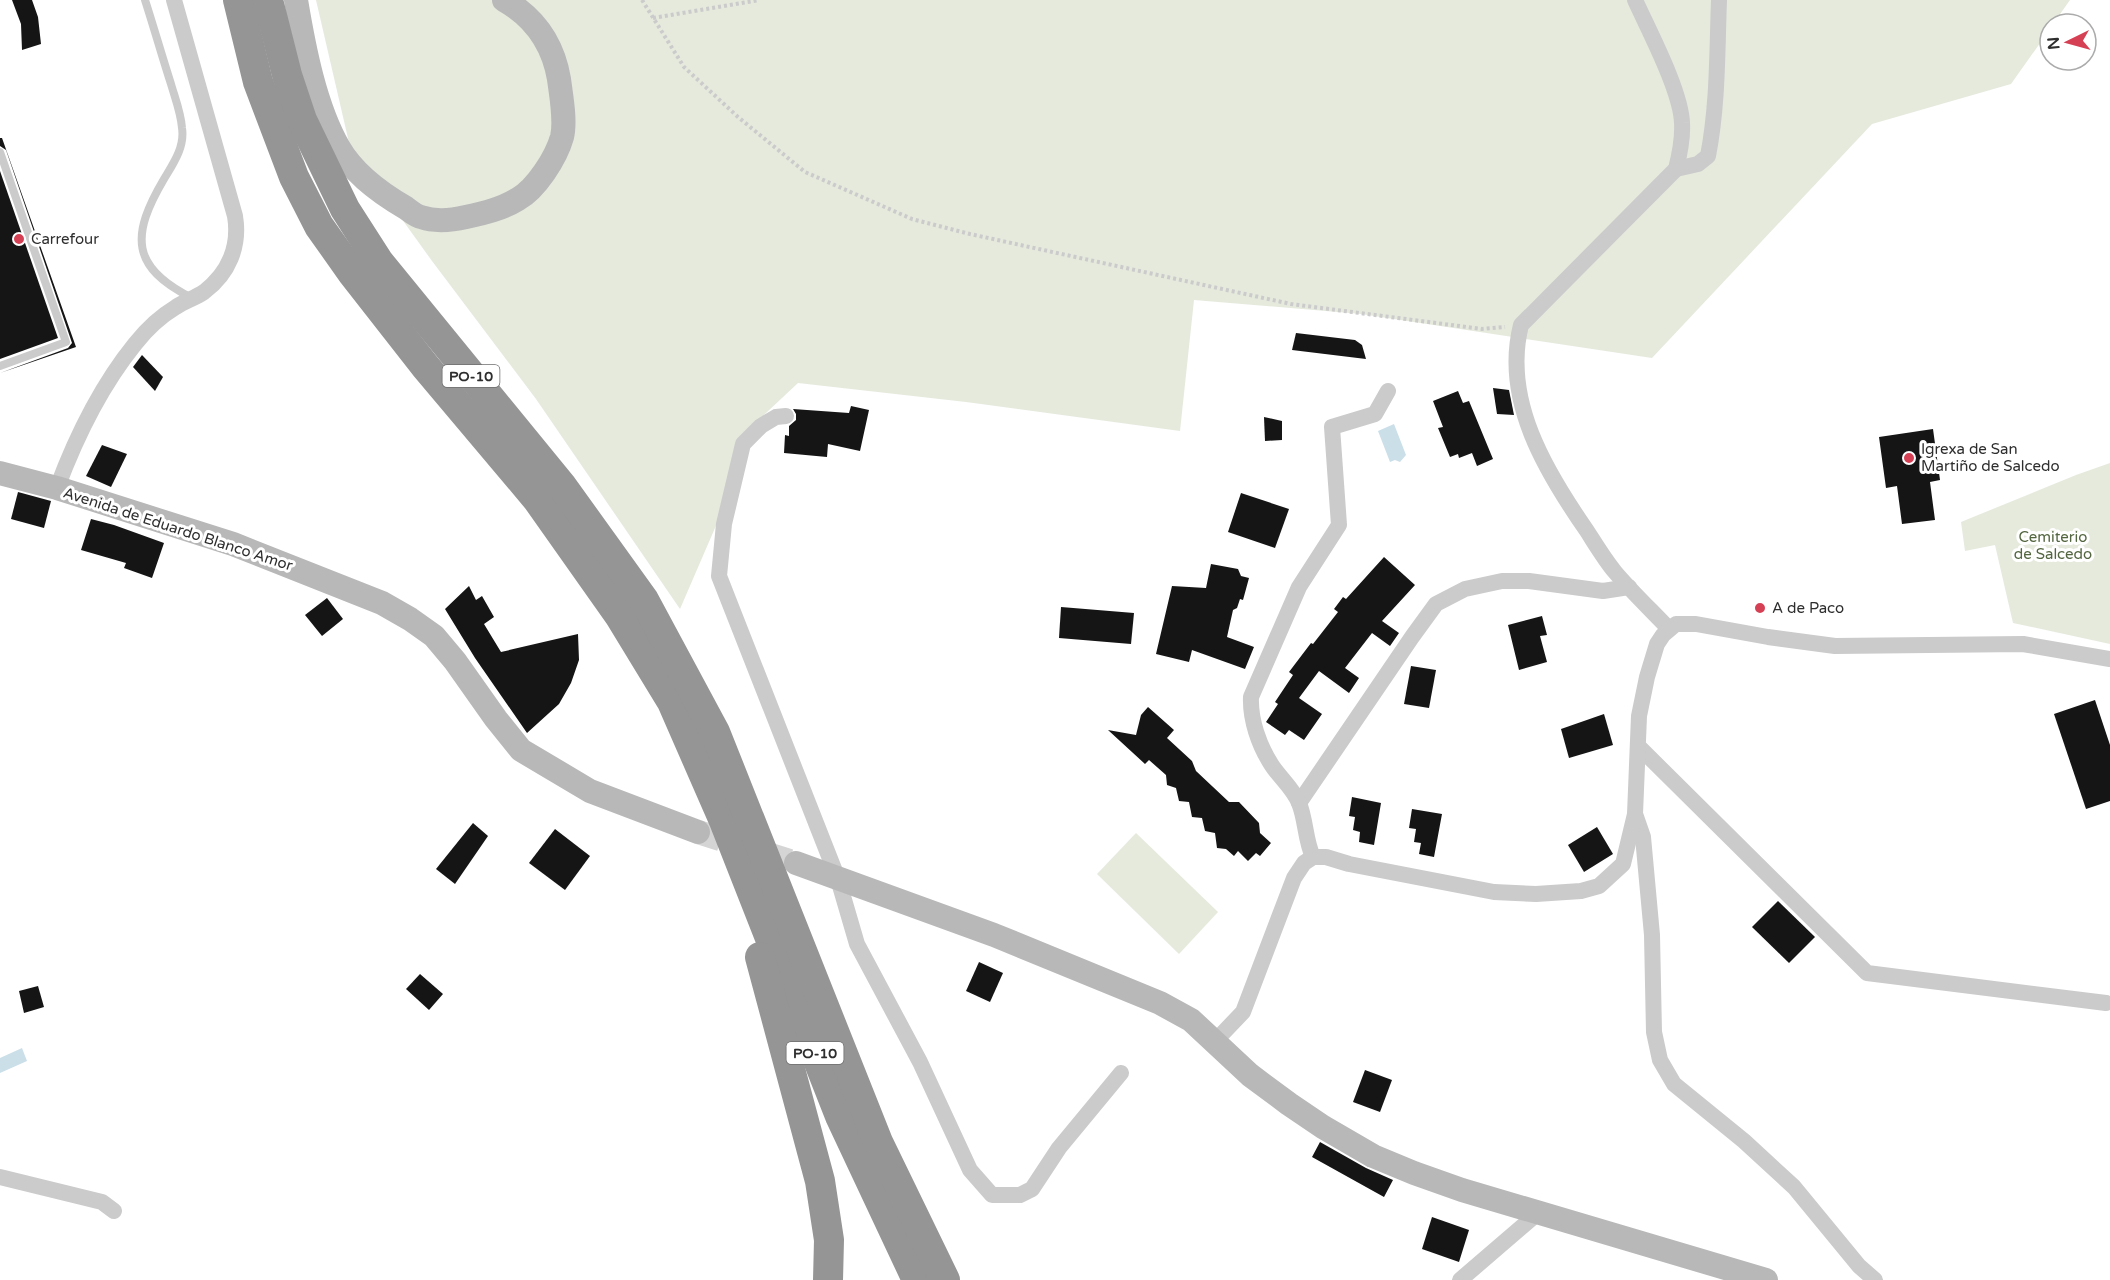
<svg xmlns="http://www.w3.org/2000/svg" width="2110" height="1280" viewBox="0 0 2110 1280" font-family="'Varela Round',sans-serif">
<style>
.green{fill:#e5eadd}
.water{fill:#cbdfe9}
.building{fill:#151515}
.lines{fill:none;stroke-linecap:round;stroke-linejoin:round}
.secondary-tunnel{stroke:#d5d5d5;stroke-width:24;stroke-dasharray:24 12;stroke-linecap:butt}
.path{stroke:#cbcbcb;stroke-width:4;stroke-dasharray:3 3;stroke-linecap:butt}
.lane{stroke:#cbcbcb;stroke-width:8}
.street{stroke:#cbcbcb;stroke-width:16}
.secondary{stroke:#b8b8b8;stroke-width:24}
.highway{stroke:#959595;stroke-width:30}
.poi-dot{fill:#d64054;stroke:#fff;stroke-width:2}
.labels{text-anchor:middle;stroke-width:6;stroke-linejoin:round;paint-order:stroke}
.shield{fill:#fff;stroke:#6d6d6d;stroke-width:1.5}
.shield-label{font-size:14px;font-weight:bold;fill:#2e2e2e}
.poi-label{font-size:15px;fill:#2e2e2e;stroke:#fff;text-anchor:start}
.street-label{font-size:15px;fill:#2e2e2e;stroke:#fff}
.park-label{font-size:15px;fill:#546640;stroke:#fff}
</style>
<rect width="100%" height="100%" fill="#fff"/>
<g class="green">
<polygon points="316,0 2070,0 2053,24 2050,24 2050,29 2011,84 1872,124 1652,358 1361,314 1194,300 1180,431 966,402 798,383 736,441 718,521 680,609 536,399 432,261 350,147"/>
<polygon points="2110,463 2110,644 2013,623 1995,545 1965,551 1961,522 2076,475"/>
<polygon points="1136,833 1218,912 1179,954 1097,874"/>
</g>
<g class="water">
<polygon points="1394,424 1406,455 1400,462 1395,460 1390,462 1378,431"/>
<polygon points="22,1048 27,1061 0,1073 0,1058"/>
</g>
<g class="building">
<polygon points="12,0 32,0 38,17 41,44 22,50 21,24"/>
<polygon points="0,138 2,138 76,347 0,373 68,348 72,343 6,150 0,146"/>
<polygon points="0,171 58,338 0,359"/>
<polygon points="1296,333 1355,340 1362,345 1366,359 1292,350"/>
<polygon points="142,355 163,377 155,391 133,367"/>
<polygon points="1493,388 1509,390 1514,415 1497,414"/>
<polygon points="1458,391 1463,403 1469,401 1493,459 1477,466 1472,453 1459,458 1458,454 1450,457 1438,428 1443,427 1433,401"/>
<polygon points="851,406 869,410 860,451 828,444 827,457 784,453 785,435 789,436 789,426 796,420 796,414 793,409 849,413"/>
<polygon points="1264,417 1282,421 1282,440 1265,441"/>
<polygon points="1933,429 1940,480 1930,482 1935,520 1902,524 1897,486 1886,488 1879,437"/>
<polygon points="102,445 127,454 111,487 86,476"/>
<polygon points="18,492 51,501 44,528 11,519"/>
<polygon points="1241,493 1289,509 1275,548 1228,532"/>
<polygon points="91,519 114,525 164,543 152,578 124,568 126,563 81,550"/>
<polygon points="1384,557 1415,585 1382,621 1399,633 1390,646 1372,633 1345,668 1359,678 1349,693 1319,671 1299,698 1322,714 1304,740 1289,730 1285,735 1266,722 1278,704 1275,702 1293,675 1289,672 1311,643 1313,644 1338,612 1334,609 1343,597 1346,599"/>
<polygon points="1211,564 1238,569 1241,576 1249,578 1243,600 1240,599 1237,608 1233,610 1227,637 1254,647 1245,669 1192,650 1189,662 1156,654 1172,586 1206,588"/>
<polygon points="469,586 476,600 482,596 494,617 484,624 501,652 578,634 579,660 571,683 559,704 527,733 475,658 445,609"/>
<polygon points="327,598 343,619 322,636 305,615"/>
<polygon points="1061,607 1134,613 1131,644 1059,638"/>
<polygon points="1542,616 1547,635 1540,636 1547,662 1519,670 1508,625"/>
<polygon points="1411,666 1436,670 1429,708 1404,704"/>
<polygon points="2095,700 2110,745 2110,801 2086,809 2054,714"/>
<polygon points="1148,707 1174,730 1167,738 1192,761 1196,771 1229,802 1239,802 1259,823 1260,833 1271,843 1260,856 1256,853 1248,861 1238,851 1234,856 1226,849 1217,848 1215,833 1205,831 1202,818 1192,817 1189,802 1179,801 1176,788 1167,785 1166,775 1149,760 1145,764 1108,730 1136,735 1141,715"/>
<polygon points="1604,714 1613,745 1569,758 1561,729"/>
<polygon points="1352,797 1381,803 1374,845 1359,842 1360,832 1353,830 1355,817 1349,816"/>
<polygon points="1412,809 1442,814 1434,857 1419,854 1421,843 1414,842 1416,829 1409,828"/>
<polygon points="473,823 488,836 455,884 436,869"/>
<polygon points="1597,827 1613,854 1584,872 1568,845"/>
<polygon points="555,829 590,856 565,890 529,863"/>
<polygon points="1778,901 1815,937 1789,963 1752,927"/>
<polygon points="979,962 1003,973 990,1002 966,991"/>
<polygon points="420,974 443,994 429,1010 406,989"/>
<polygon points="38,986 44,1007 24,1013 19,991"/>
<polygon points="1365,1070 1392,1080 1380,1112 1353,1102"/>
<polygon points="1320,1142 1366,1168 1393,1180 1384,1197 1312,1157"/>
<polygon points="1432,1217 1469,1230 1459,1262 1422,1249"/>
</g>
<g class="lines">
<polyline class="secondary-tunnel" points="698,832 796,863"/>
<g class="path">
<polyline points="642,0 684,67 738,117 805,172 912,219 970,234 1291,304 1482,329 1505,327"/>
<polyline points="653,18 759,0"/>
</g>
<g class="lane">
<path d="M 145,0 C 154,28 162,56 171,84 C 175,98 181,113 182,128 C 185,147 173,164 164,179 C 131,235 130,267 192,298"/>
<polyline points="0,152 66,342 0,366"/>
</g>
<g class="street">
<path d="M 1635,0 C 1649,31 1681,91 1682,123 C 1683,139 1680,153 1676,169 L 1521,325 C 1502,400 1546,472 1587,531 C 1596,545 1605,560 1615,572 C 1632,592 1651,610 1669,629"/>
<path d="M 1676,169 L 1698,164 L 1708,156 C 1718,104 1717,52 1719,0"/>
<polyline points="786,416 776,417 761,426 743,444 724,524 719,576 838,879 857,944 920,1062 970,1170 992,1195 1020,1195 1032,1189 1059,1148 1121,1073"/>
<path d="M 57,488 C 76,437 101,386 135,344 C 146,330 161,316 176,307 C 185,301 195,298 204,292 C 229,273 240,246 235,216 L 174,0"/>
<polyline points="1639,747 1867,973 2106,1003"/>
<polyline points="1299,803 1412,637 1436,604 1465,589 1502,581 1529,581 1603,591 1629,587"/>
<polyline points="1635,814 1643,837 1652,935 1654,1032 1660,1060 1674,1084 1744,1141 1794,1187 1859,1266 1875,1280"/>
<path d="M 1313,857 C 1305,840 1306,820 1299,803 C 1293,788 1279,777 1271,764 C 1259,745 1250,720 1251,697 L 1299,587 L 1339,525 L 1332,427 L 1375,414 L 1388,391"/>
<polyline points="1213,1040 1222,1034 1243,1012 1294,878 1304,863 1313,857 1326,857 1349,864 1494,892 1536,894 1581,891 1599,886 1623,864 1635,814 1639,716 1647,677 1657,644 1663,635 1676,624 1696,624 1768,637 1835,646 2023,644 2110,659"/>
<polyline points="0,1177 102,1202 114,1211"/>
<polyline points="1460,1280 1538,1213"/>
</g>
<g class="secondary">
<path d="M 296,0 C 304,48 315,106 339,148 C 354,174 380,193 406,208 C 410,211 416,216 421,217 C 435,222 453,220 466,217 C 484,213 502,209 518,199 C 536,189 556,158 562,137 C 566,121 561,95 559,79 C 553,44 534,17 504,0"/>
<polyline points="0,473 57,488 233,544 382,603 410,619 434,636 455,661 496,719 521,750 590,791 698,832"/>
<polyline points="796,863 994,935 1160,1003 1191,1020 1250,1075 1289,1104 1323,1127 1373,1156 1414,1173 1462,1190 1766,1280"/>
</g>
<g class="highway">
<polyline points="238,0 258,82 294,177 319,226 353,274 425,366 537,499 619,615 672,702 724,821 840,1116 917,1280"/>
<polyline points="268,0 287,75 302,120 345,209 379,262 562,486 644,600 715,732 878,1142 945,1280"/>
<polyline points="760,957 820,1181 829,1240 828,1280"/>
</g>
</g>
<g class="poi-dot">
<circle cx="19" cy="239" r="6"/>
<circle cx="1909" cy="458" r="6"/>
<circle cx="1760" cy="608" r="6"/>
</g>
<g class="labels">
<g class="shield">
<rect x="442.5" y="365" width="57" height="22" rx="4.5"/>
<rect x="786.5" y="1042" width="57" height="22" rx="4.5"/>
</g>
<g class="shield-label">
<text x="471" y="381">PO-10</text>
<text x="815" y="1058">PO-10</text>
</g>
<g class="poi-label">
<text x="31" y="244">Carrefour</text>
<text x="1921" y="454">Igrexa de San<tspan x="1921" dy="17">Martiño de Salcedo</tspan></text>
<text x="1772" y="613">A de Paco</text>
</g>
<g class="street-label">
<text transform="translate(178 529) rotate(18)" y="5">Avenida de Eduardo Blanco Amor</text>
</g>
<g class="park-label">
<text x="2053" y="542">Cemiterio<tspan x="2053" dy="17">de Salcedo</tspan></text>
</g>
</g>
<g transform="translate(2068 42) rotate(265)"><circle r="28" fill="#ffffff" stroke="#ababab" stroke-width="1.5"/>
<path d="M0-4.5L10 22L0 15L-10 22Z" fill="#d64054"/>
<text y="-9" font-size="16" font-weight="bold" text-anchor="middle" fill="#2e2e2e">N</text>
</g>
</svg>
